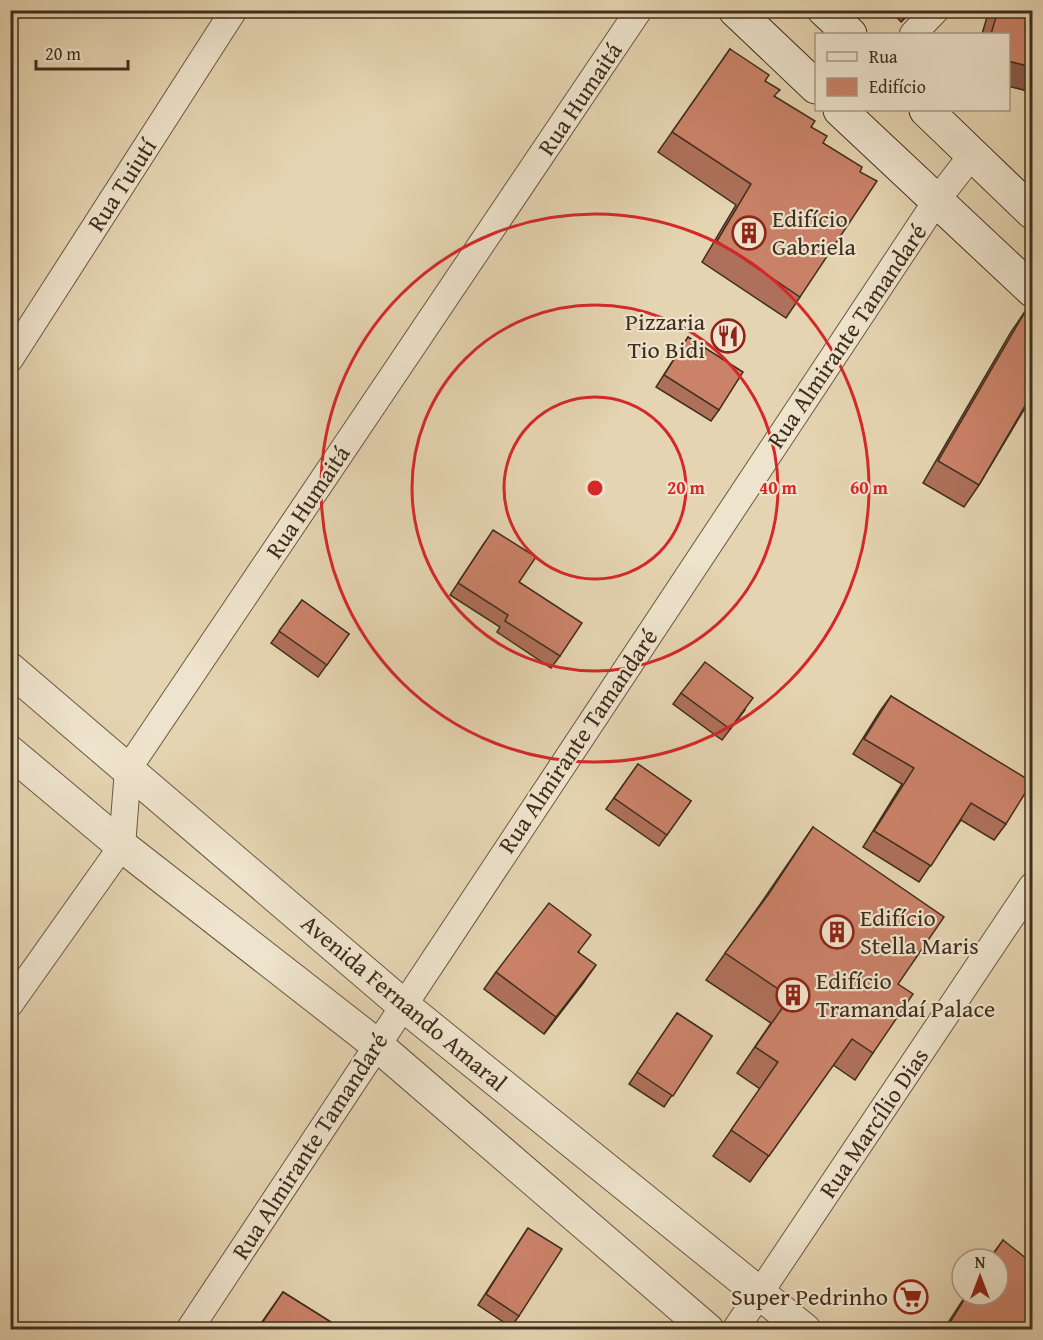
<svg xmlns="http://www.w3.org/2000/svg" width="1043" height="1340" viewBox="0 0 1043 1340" font-family="'Gentium Book Plus',serif">
<style>
.lines{fill:none;stroke-linecap:round;stroke-linejoin:round}
.minor-casing{stroke:#695842;stroke-width:28}
.tertiary-casing{stroke:#695842;stroke-width:34}
.secondary-casing{stroke:#402e1d;stroke-width:35}
.minor{stroke:#eee3cc;stroke-width:26}
.tertiary{stroke:#eee3cc;stroke-width:32}
.secondary{stroke:#eee3cc;stroke-width:33}
.wall{fill:#ae705a;stroke:#402e1d;stroke-width:1.5}
.shaded-wall{fill:#8d5b4a;stroke:#402e1d;stroke-width:1.5}
.building{fill:#ca8269;stroke:#402e1d;stroke-width:1.5}
.ring{fill:none;stroke:#d62828;stroke-width:3}
.labels{text-anchor:middle;stroke-width:4.5;stroke-linejoin:round;paint-order:stroke}
.street-label{font-size:24px;fill:#402e1d;stroke:#eee3cc}
.poi-label{font-size:24px;fill:#402e1d;stroke:#eee3cc;text-anchor:start}
.centre{fill:#d62828;stroke:#eee3cc;stroke-width:3}
.ring-label{font-size:18px;text-anchor:middle;font-weight:bold;fill:#d62828;stroke:#eee3cc;stroke-width:4.5;stroke-linejoin:round;paint-order:stroke}
</style>
<rect width="100%" height="100%" fill="#e5d4b1"/>
<filter id="stains"><feTurbulence type="fractalNoise" baseFrequency=".00333" numOctaves="4"/><feColorMatrix values="0 0 0 0 .2 0 0 0 0 .09 0 0 0 0 .02 0 0 0 .5 -.17"/></filter>
<radialGradient id="worn" r=".72"><stop offset=".6" stop-color="#630" stop-opacity="0"/><stop offset="1" stop-color="#630" stop-opacity=".3"/></radialGradient>
<g class="lines">
<g class="minor-casing">
<g id="minor">
<polyline points="913,34 936,10"/>
<polyline points="10,359 234,10"/>
<polyline points="10,1004 122,846 128,769 639,10"/>
<polyline points="189,1330 937,200 972,155"/>
<polyline points="735,1330 1032,886"/>
</g>
</g>
<g class="tertiary-casing">
<g id="tertiary">
<polyline points="10,669 403,1005 805,1330"/>
<polyline points="10,752 122,846 377,1045 708,1330"/>
</g>
</g>
<g class="secondary-casing">
<g id="secondary">
<polyline points="735,10 816,87"/>
<polyline points="824,10 850,34"/>
<polyline points="840,110 1032,290"/>
<polyline points="926,110 1032,212"/>
</g>
</g>
<use href="#minor" class="minor"/>
<use href="#tertiary" class="tertiary"/>
<use href="#secondary" class="secondary"/>
</g>
<g class="wall">
<polygon points="890,10 913,10 901,22"/>
<polygon points="989,10 1032,10 1032,92 1008,86 1008,34 982,34"/>
<polygon points="730,49 765,81 775,97 811,127 823,143 800,297 786,318 702,262 736,205 658,152"/>
<polygon points="1026,310 1032,314 1032,406 1028,403 979,485 964,507 923,483 1011,332"/>
<polygon points="688,337 719,410 711,421 656,387"/>
<polygon points="485,542 519,582 560,656 551,668 497,632 500,627 450,595"/>
<polygon points="302,600 349,634 318,677 271,643"/>
<polygon points="681,693 745,710 722,740 673,704"/>
<polygon points="891,696 1006,824 994,840 961,820 919,882 863,847 902,784 853,754 880,711"/>
<polygon points="638,764 691,801 659,846 606,809"/>
<polygon points="813,827 898,984 873,1053 855,1080 833,1065 750,1182 713,1156 760,1089 737,1073 771,1023 706,980 759,906"/>
<polygon points="579,952 584,982 544,1034 484,989 496,972"/>
<polygon points="677,1013 712,1036 664,1107 629,1084"/>
<polygon points="528,1228 519,1316 511,1327 478,1305"/>
<polygon points="1003,1240 1032,1329 944,1329 966,1295 998,1295 998,1259 989,1259"/>
<polygon points="283,1292 342,1329 257,1329"/>
</g>
<g class="shaded-wall">
<polygon points="910,10 913,10 901,22"/>
<polygon points="1008,61 1032,67 1032,92 1008,86"/>
<polygon points="596,965 584,982 544,1034 556,1017"/>
</g>
<g class="building">
<polygon points="998,10 1032,10 1032,67 1008,61 1008,34 991,34"/>
<polygon points="730,49 769,75 765,81 780,90 774,96 815,121 811,127 827,136 823,143 862,167 860,172 877,181 800,297 717,241 751,184 672,132"/>
<polygon points="1026,310 1032,314 1032,394 979,485 938,461"/>
<polygon points="688,337 743,372 719,410 664,375"/>
<polygon points="493,530 536,557 519,582 582,623 560,656 505,621 508,615 458,583"/>
<polygon points="302,600 349,634 327,665 279,631"/>
<polygon points="705,662 753,698 730,729 681,693"/>
<polygon points="891,696 1032,782 1006,824 971,803 931,866 874,831 914,768 864,739"/>
<polygon points="638,764 691,801 667,835 614,798"/>
<polygon points="813,827 944,917 898,984 913,994 873,1053 852,1039 769,1156 731,1130 778,1062 755,1047 790,997 725,953 768,895"/>
<polygon points="549,903 591,935 578,952 596,965 556,1017 496,972"/>
<polygon points="677,1013 712,1036 673,1096 637,1072"/>
<polygon points="528,1228 562,1249 519,1316 486,1294"/>
<polygon points="1003,1240 1032,1263 1032,1329 946,1329 967,1295 998,1295 998,1259 990,1259"/>
<polygon points="283,1292 342,1329 258,1329"/>
</g>
<g class="ring">
<circle cx="595" cy="488" r="91"/>
<circle cx="595" cy="488" r="183"/>
<circle cx="595" cy="488" r="274"/>
</g>
<defs>
<g id="building-ring" transform="scale(1.725)"><circle r="9.5" fill="#eee3cc" stroke="#8f2418" stroke-width="1.5"/><path d="M-4-6H4V6H1V3H-1V6H-4ZM-2.5-4.3h1.7v1.8h-1.7ZM.8-4.3h1.7v1.8H.8ZM-2.5-1h1.7V.8h-1.7ZM.8-1h1.7V.8H.8Z" fill="#8f2418"/></g>
<g id="restaurant-ring" transform="scale(1.725)"><circle r="9.5" fill="#eee3cc" stroke="#8f2418" stroke-width="1.5"/><path d="M-5-6h1v4h1v-4h1v4h1v-4h1v5L-1.5 .5V6h-2V.5L-5-1ZM5-6V6H3V1.5H1.5Q1.5-4 5-6Z" fill="#8f2418"/></g>
<g id="supermarket-ring" transform="scale(1.725)"><circle r="9.5" fill="#eee3cc" stroke="#8f2418" stroke-width="1.5"/><path d="M-6-5.5h2.5l.6 2H6L4.5 2H-2.5L-4.4-4H-6ZM-1.5 3.2a1.3 1.3 0 1 0 .1 0ZM3 3.2a1.3 1.3 0 1 0 .1 0Z" fill="#8f2418"/></g>
</defs>
<g fill-rule="evenodd">
<use href="#building-ring" x="749" y="233"/>
<use href="#restaurant-ring" x="728" y="336"/>
<use href="#building-ring" x="837" y="932"/>
<use href="#building-ring" x="793" y="995"/>
<use href="#supermarket-ring" x="911" y="1297"/>
</g>
<g class="labels">
<g class="street-label">
<text transform="translate(580 99) rotate(-56)" y="8">Rua Humaitá</text>
<text transform="translate(122 185) rotate(-57)" y="8">Rua Tuiutí</text>
<text transform="translate(847 336) rotate(-56)" y="8">Rua Almirante Tamandaré</text>
<text transform="translate(308 502) rotate(-56)" y="8">Rua Humaitá</text>
<text transform="translate(578 741) rotate(-56)" y="8">Rua Almirante Tamandaré</text>
<text transform="translate(404 1003) rotate(40)" y="8">Avenida Fernando Amaral</text>
<text transform="translate(874 1123) rotate(-56)" y="8">Rua Marcílio Dias</text>
<text transform="translate(310 1146) rotate(-57)" y="8">Rua Almirante Tamandaré</text>
</g>
<g class="poi-label">
<text x="772" y="227">Edifício<tspan x="772" dy="28">Gabriela</tspan></text>
<text x="705" y="330" text-anchor="end">Pizzaria<tspan x="705" dy="28">Tio Bidi</tspan></text>
<text x="860" y="926">Edifício<tspan x="860" dy="28">Stella Maris</tspan></text>
<text x="816" y="989">Edifício<tspan x="816" dy="28">Tramandaí Palace</tspan></text>
<text x="888" y="1305" text-anchor="end">Super Pedrinho</text>
</g>
</g>
<circle cx="595" cy="488" r="9" class="centre"/>
<g class="ring-label">
<text x="686" y="494">20 m</text>
<text x="778" y="494">40 m</text>
<text x="869" y="494">60 m</text>
</g>
<rect width="1043" height="1340" fill="none" stroke="#e5d4b1" stroke-width="36"/>
<rect x="12" y="12" width="1019" height="1316" fill="none" stroke="#402e1d" stroke-width="3"/>
<rect x="18" y="18" width="1007" height="1304" fill="none" stroke="#402e1d" stroke-width="1.5"/>
<rect x="815" y="33" width="195" height="78" fill="#eee3cc" stroke="#a89b86" stroke-width="1.5"/>
<rect x="827" y="52" width="30" height="9" fill="#eee3cc" stroke="#a89b86" stroke-width="1.5"/>
<text x="869" y="63" font-size="18" fill="#402e1d">Rua</text>
<rect x="827" y="78" width="30" height="18" fill="#ca8269" stroke="#a89b86" stroke-width="1.5"/>
<text x="869" y="93" font-size="18" fill="#402e1d">Edifício</text>
<g transform="translate(980 1277)"><circle r="28" fill="#eee3cc" stroke="#a89b86" stroke-width="1.5"/>
<path d="M0-4.5L10 22L0 15L-10 22Z" fill="#8f2418"/>
<text y="-9" font-size="16" font-weight="bold" text-anchor="middle" fill="#402e1d">N</text>
</g>
<path d="M36 60v9h92v-9" fill="none" stroke="#402e1d" stroke-width="3"/>
<text x="45" y="60" font-size="18" fill="#402e1d" stroke="#eee3cc" stroke-width="4.5" paint-order="stroke">20 m</text>
<rect width="100%" height="100%" filter="url(#stains)"/>
<rect width="100%" height="100%" fill="url(#worn)"/>
</svg>
